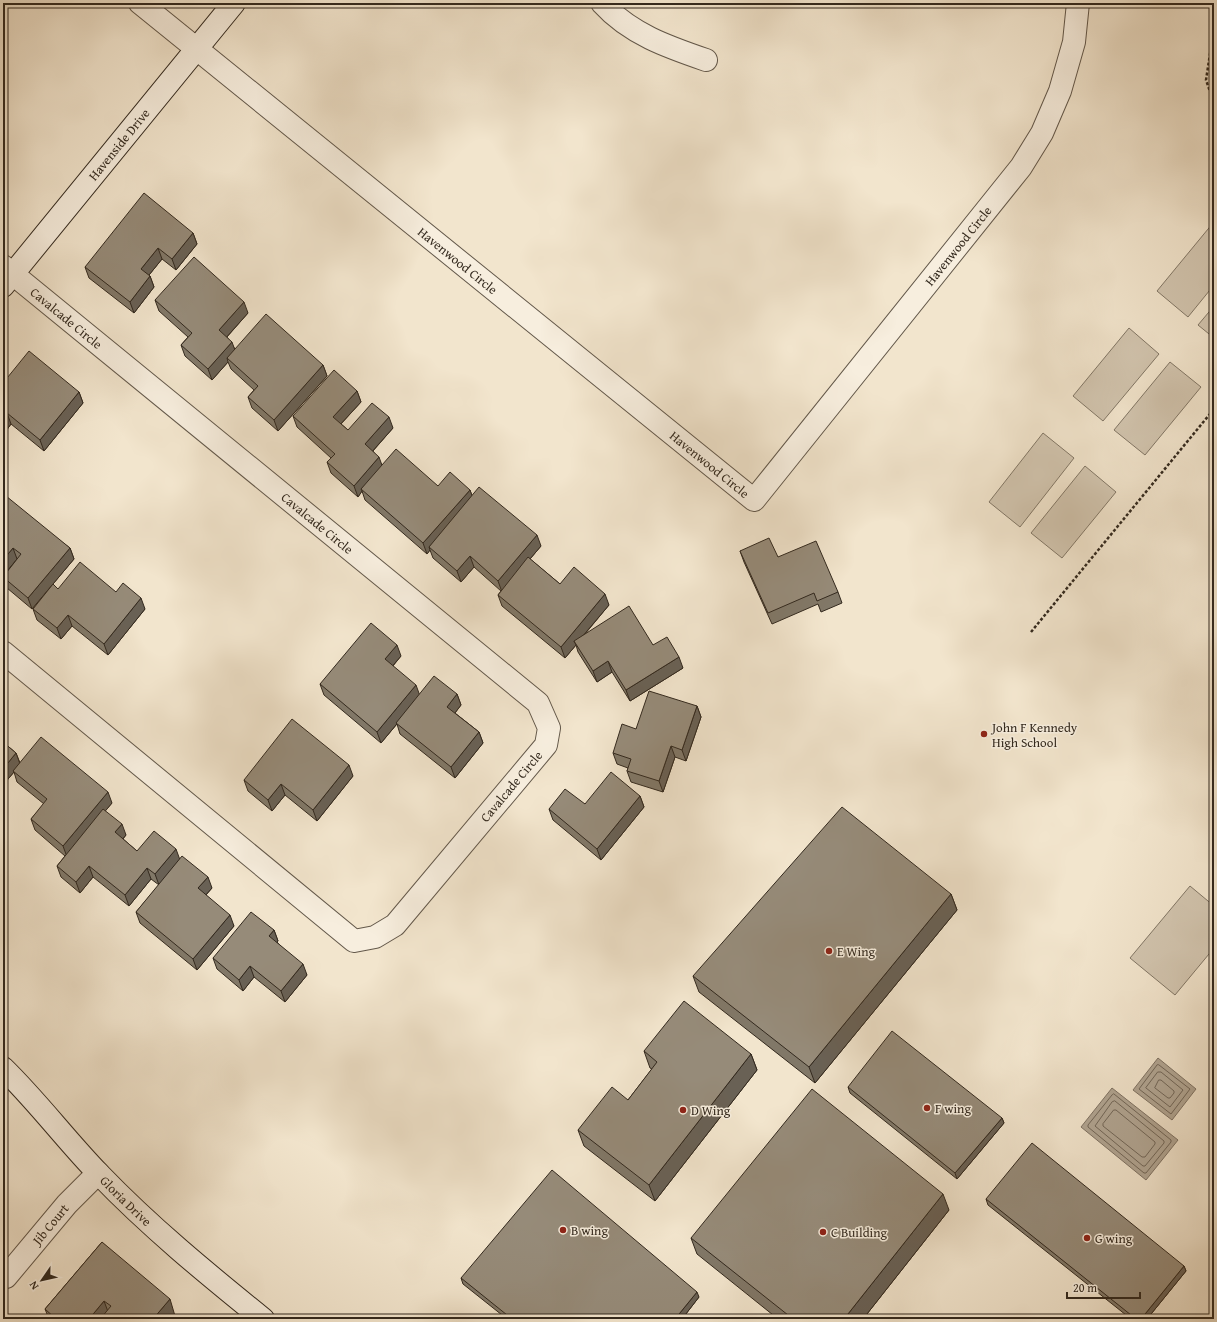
<svg xmlns="http://www.w3.org/2000/svg" width="1217" height="1322" viewBox="0 0 1217 1322" font-family="'Gentium Book Plus',serif">
<style>
.pitch{fill:#d2c5af;stroke:#827766}
.water{fill:#b1a592;stroke:#7f7364}
.lines{fill:none;stroke-linecap:round;stroke-linejoin:round}
.shore{stroke:#726758;stroke-width:1}
.street-casing{stroke:#63584a;stroke-width:24}
.secondary-casing{stroke:#33291e;stroke-width:24}
.path{stroke:#33291e;stroke-width:2.5;stroke-dasharray:3 2;stroke-linecap:butt}
.street{stroke:#f7eede;stroke-width:22}
.secondary{stroke:#f7eede;stroke-width:22}
.wall{fill:#817868;stroke:#33291e}
.shaded-wall{fill:#696155;stroke:#33291e}
.building{fill:#968b79;stroke:#33291e}
.poi-dot{fill:#8f2418;stroke:#f7eede;stroke-width:1.5}
.labels{text-anchor:middle;stroke-width:3;stroke-linejoin:round;paint-order:stroke}
.street-label{font-size:13px;fill:#33291e;stroke:#f7eede}
.poi-label{font-size:13px;fill:#33291e;stroke:#f7eede;text-anchor:start}
</style>
<rect width="100%" height="100%" fill="#f2e5cd"/>
<filter id="stains"><feTurbulence type="fractalNoise" baseFrequency=".005" numOctaves="4"/><feColorMatrix values="0 0 0 0 .2 0 0 0 0 .09 0 0 0 0 .02 0 0 0 .5 -.17"/></filter>
<radialGradient id="worn" r=".72"><stop offset=".6" stop-color="#630" stop-opacity="0"/><stop offset="1" stop-color="#630" stop-opacity=".3"/></radialGradient>
<g class="pitch">
<polygon points="1213,223 1214,285 1188,317 1157,291"/>
<polygon points="1214,306 1214,338 1198,325"/>
<polygon points="1129,328 1159,354 1103,421 1073,396"/>
<polygon points="1170,362 1201,387 1145,455 1114,430"/>
<polygon points="1043,433 1074,458 1020,527 989,502"/>
<polygon points="1085,466 1116,492 1062,558 1031,533"/>
<polygon points="1190,886 1214,906 1214,948 1175,995 1130,958"/>
</g>
<g class="water">
<polygon points="1158,1058 1196,1089 1172,1120 1133,1090"/>
<polygon points="1112,1088 1178,1140 1146,1180 1081,1127"/>
</g>
<g class="lines">
<g class="shore">
<polygon points="1159,1065 1190,1089 1171,1114 1139,1089 1157,1065"/>
<polygon points="1158,1072 1161,1072 1183,1090 1170,1107 1146,1088"/>
<polygon points="1159,1080 1161,1080 1174,1091 1174,1093 1170,1098 1168,1098 1155,1088"/>
<polygon points="1114,1094 1171,1140 1171,1142 1146,1173 1144,1173 1088,1127 1088,1125 1112,1095"/>
<polygon points="1115,1101 1164,1141 1164,1143 1145,1166 1143,1166 1095,1126 1112,1102"/>
<polygon points="1114,1110 1116,1110 1155,1142 1155,1144 1145,1157 1142,1157 1103,1126 1103,1124"/>
</g>
<g class="street-casing">
<g id="street">
<path id="s1" d="M 140,3 L 754,500 L 1021,167 L 1042,133 L 1060,91 L 1074,42 L 1078,3"/>
<path d="M 602,3 C 630,34 668,47 706,60"/>
<path id="s2" d="M 3,266 L 538,703 L 549,728 L 546,745 L 395,925 L 375,937 L 354,941 L 3,652"/>
<path id="s3" d="M 6,1277 L 67,1204 L 98,1173"/>
</g>
</g>
<g class="secondary-casing">
<g id="secondary">
<path id="s4" d="M 3,286 L 234,3"/>
<path id="s5" d="M 3,1068 C 37,1101 66,1140 99,1174 C 150,1227 206,1273 263,1319"/>
</g>
</g>
<g class="path">
<polyline points="1214,28 1206,80 1214,103"/>
<polyline points="1031,632 1214,409"/>
</g>
<use href="#street" class="street"/>
<use href="#secondary" class="secondary"/>
</g>
<g class="wall">
<polygon points="193,233 197,244 176,270 162,259 149,275 150,276 154,287 134,313 89,278 85,267"/>
<polygon points="155,300 248,313 227,337 235,349 323,365 327,376 278,431 252,408 248,397 254,390 231,369 228,362 212,380 185,356 181,345 188,337 159,311"/>
<polygon points="3,383 79,392 83,403 44,451 11,424 3,435"/>
<polygon points="357,391 361,402 341,424 348,430 393,428 373,451 382,465 438,486 470,490 472,496 541,546 530,559 560,584 609,605 585,634 653,645 683,668 630,701 612,672 597,682 578,652 576,645 565,658 502,606 498,595 501,591 474,567 461,582 433,558 430,550 427,554 365,500 362,491 358,497 331,473 327,462 331,458 297,427 293,416"/>
<polygon points="3,499 70,548 74,559 32,609 7,588 3,578 17,559 3,576"/>
<polygon points="740,551 778,557 838,592 842,603 821,612 818,604 772,624 744,562"/>
<polygon points="58,589 145,609 108,655 72,626 61,639 37,620 33,609"/>
<polygon points="401,656 393,666 419,695 457,694 461,705 455,713 479,732 483,743 455,778 400,734 397,724 381,743 324,695 320,684"/>
<polygon points="697,706 701,717 686,761 675,757 663,792 631,782 627,771 628,768 617,764 613,753 636,729"/>
<polygon points="3,742 16,753 20,763 112,803 105,811 126,835 123,839 137,851 180,859 212,888 206,895 234,926 197,970 140,923 136,912 159,885 151,879 129,906 93,877 80,893 61,877 57,866 65,856 35,830 31,819 44,804 17,782 14,772 3,785"/>
<polygon points="353,776 317,821 285,795 272,811 248,791 244,780"/>
<polygon points="640,796 644,807 601,860 553,820 549,809 585,804"/>
<polygon points="951,894 957,910 815,1083 699,992 693,976"/>
<polygon points="274,930 278,941 277,942 307,975 285,1002 254,977 243,991 217,969 213,958"/>
<polygon points="644,1051 751,1054 757,1070 655,1201 584,1146 578,1130 628,1100 652,1069 650,1068"/>
<polygon points="848,1087 1002,1118 1004,1123 957,1179 850,1093"/>
<polygon points="986,1199 1184,1266 1186,1271 1147,1319 1131,1319 988,1205"/>
<polygon points="949,1210 863,1319 778,1319 697,1254 691,1238"/>
<polygon points="102,1242 175,1316 173,1319 49,1319 45,1309"/>
<polygon points="461,1278 699,1297 682,1319 507,1319 463,1284"/>
</g>
<g class="shaded-wall">
<polygon points="193,233 197,244 176,270 172,259"/>
<polygon points="158,248 162,259 145,280 141,269"/>
<polygon points="150,276 154,287 134,313 130,302"/>
<polygon points="244,302 248,313 223,341 219,330"/>
<polygon points="232,342 236,353 227,358 228,362 212,380 208,369"/>
<polygon points="323,365 327,376 278,431 274,420"/>
<polygon points="357,391 361,402 337,428 333,417"/>
<polygon points="79,392 83,403 44,451 40,440"/>
<polygon points="7,413 11,424 3,435 3,419"/>
<polygon points="389,417 393,428 369,455 365,444"/>
<polygon points="379,457 383,468 361,489 362,491 358,497 354,486"/>
<polygon points="470,490 474,501 429,547 430,550 427,554 423,543"/>
<polygon points="537,535 541,546 502,592 498,581"/>
<polygon points="13,548 17,559 3,576 3,560"/>
<polygon points="70,548 74,559 32,609 28,598"/>
<polygon points="470,556 474,567 461,582 457,571"/>
<polygon points="605,594 609,605 576,644 574,641 576,645 565,658 561,647"/>
<polygon points="141,598 145,609 108,655 104,644"/>
<polygon points="68,615 72,626 61,639 57,628"/>
<polygon points="397,645 401,656 389,670 385,659"/>
<polygon points="679,657 683,668 630,701 626,690"/>
<polygon points="608,661 612,672 597,682 593,671"/>
<polygon points="416,685 420,696 381,743 377,732"/>
<polygon points="457,694 461,705 451,718 447,707"/>
<polygon points="697,706 701,717 686,761 682,750"/>
<polygon points="479,732 483,743 455,778 451,767"/>
<polygon points="671,746 675,757 663,792 659,781"/>
<polygon points="16,753 20,764 13,771 14,772 3,785 3,769"/>
<polygon points="349,765 353,776 317,821 313,810"/>
<polygon points="281,784 285,795 272,811 268,800"/>
<polygon points="108,792 112,803 67,857 63,846"/>
<polygon points="640,796 644,807 601,860 597,849"/>
<polygon points="122,824 126,835 119,843 115,832"/>
<polygon points="176,849 180,860 159,885 155,874"/>
<polygon points="89,866 93,877 80,893 76,882"/>
<polygon points="147,868 151,879 129,906 125,895"/>
<polygon points="208,877 212,888 202,899 198,888"/>
<polygon points="951,894 957,910 815,1083 809,1067"/>
<polygon points="230,915 234,926 197,970 193,959"/>
<polygon points="274,930 278,941 273,947 269,936"/>
<polygon points="303,964 307,975 285,1002 281,991"/>
<polygon points="250,966 254,977 243,991 239,980"/>
<polygon points="751,1054 757,1070 655,1201 649,1185"/>
<polygon points="1002,1118 1004,1123 957,1179 955,1173"/>
<polygon points="3,1164 5,1169 3,1172"/>
<polygon points="943,1194 949,1210 863,1319 844,1319"/>
<polygon points="1184,1266 1186,1271 1147,1319 1141,1319"/>
<polygon points="697,1292 699,1297 682,1319 675,1319"/>
<polygon points="170,1299 175,1316 173,1319 153,1319"/>
<polygon points="104,1301 110,1317 101,1318 101,1319 89,1319"/>
</g>
<g class="building">
<polygon points="144,193 193,233 172,259 158,248 141,269 150,276 130,302 85,267"/>
<polygon points="194,257 244,302 219,330 232,342 208,369 181,345 192,333 155,300"/>
<polygon points="266,314 323,365 274,420 248,397 258,386 227,358"/>
<polygon points="29,351 79,392 40,440 7,413 3,419 3,383"/>
<polygon points="334,370 357,391 333,417 348,430 372,403 389,417 365,444 379,457 354,486 327,462 335,454 293,416"/>
<polygon points="396,449 438,486 450,472 470,490 423,543 361,489"/>
<polygon points="479,487 537,535 498,581 470,556 457,571 429,547"/>
<polygon points="6,496 70,548 28,598 3,577 21,554 13,548 3,560 3,499"/>
<polygon points="769,538 778,557 816,541 838,592 817,601 814,593 768,613 740,551"/>
<polygon points="528,557 560,584 574,567 605,594 561,647 498,595"/>
<polygon points="80,562 116,592 123,583 141,598 104,644 68,615 57,628 33,609 53,584 58,589"/>
<polygon points="629,606 653,645 667,637 679,657 626,690 608,661 593,671 574,641"/>
<polygon points="371,623 397,645 385,659 416,685 377,732 320,684"/>
<polygon points="434,676 457,694 447,707 479,732 451,767 396,723"/>
<polygon points="649,691 697,706 682,750 671,746 659,781 627,771 631,759 613,753 622,724 636,729"/>
<polygon points="292,719 349,765 313,810 281,784 268,800 244,780"/>
<polygon points="41,737 108,792 63,846 31,819 47,799 13,771"/>
<polygon points="3,742 16,753 3,769"/>
<polygon points="611,772 640,796 597,849 549,809 565,789 585,804"/>
<polygon points="842,807 951,894 809,1067 693,976"/>
<polygon points="103,809 122,824 115,832 137,851 154,831 176,849 155,874 147,868 125,895 89,866 76,882 57,866"/>
<polygon points="182,856 208,877 198,888 230,915 193,959 136,912"/>
<polygon points="251,912 274,930 269,936 303,964 281,991 250,966 239,980 213,958"/>
<polygon points="684,1001 751,1054 649,1185 578,1130 612,1087 628,1100 657,1062 644,1051"/>
<polygon points="892,1031 1002,1118 955,1173 848,1087"/>
<polygon points="812,1089 943,1194 844,1319 793,1319 691,1238"/>
<polygon points="1032,1143 1184,1266 1141,1319 1136,1319 986,1199"/>
<polygon points="552,1170 697,1292 675,1319 512,1319 461,1278"/>
<polygon points="102,1242 170,1299 153,1319 102,1319 101,1318 111,1306 104,1301 89,1319 56,1319 45,1309"/>
<polygon points="1214,1312 1214,1319 1208,1319"/>
<polygon points="184,1315 188,1319 181,1319"/>
</g>
<g class="poi-dot">
<circle cx="984" cy="734" r="4"/>
<circle cx="829" cy="951" r="4"/>
<circle cx="927" cy="1108" r="4"/>
<circle cx="683" cy="1110" r="4"/>
<circle cx="563" cy="1230" r="4"/>
<circle cx="823" cy="1232" r="4"/>
<circle cx="1087" cy="1238" r="4"/>
</g>
<g class="labels">
<g class="street-label">
<text dy="5" stroke="none"><textPath href="#s4" startOffset="183">Havenside Drive</textPath></text>
<text dy="5" stroke="none"><textPath href="#s1" startOffset="1116">Havenwood Circle</textPath></text>
<text dy="5" stroke="none"><textPath href="#s1" startOffset="409">Havenwood Circle</textPath></text>
<text dy="5" stroke="none"><textPath href="#s2" startOffset="82">Cavalcade Circle</textPath></text>
<text dy="5" stroke="none"><textPath href="#s1" startOffset="733">Havenwood Circle</textPath></text>
<text dy="5" stroke="none"><textPath href="#s2" startOffset="406">Cavalcade Circle</textPath></text>
<text transform="translate(511 786) rotate(-50)" y="5">Cavalcade Circle</text>
<text dy="5" stroke="none"><textPath href="#s5" startOffset="181">Gloria Drive</textPath></text>
<text dy="5" stroke="none"><textPath href="#s3" startOffset="69">Jib Court</textPath></text>
</g>
<g class="poi-label">
<text x="992" y="732">John F Kennedy<tspan x="992" dy="15">High School</tspan></text>
<text x="837" y="956">E Wing</text>
<text x="935" y="1113">F wing</text>
<text x="691" y="1115">D Wing</text>
<text x="571" y="1235">B wing</text>
<text x="831" y="1237">C Building</text>
<text x="1095" y="1243">G wing</text>
</g>
</g>
<rect width="1217" height="1322" fill="none" stroke="#f2e5cd" stroke-width="16"/>
<rect x="4" y="4" width="1209" height="1314" fill="none" stroke="#33291e" stroke-width="2"/>
<rect x="8" y="8" width="1201" height="1306" fill="none" stroke="#33291e"/>
<g transform="translate(42 1280) rotate(236)" stroke="#f7eede" stroke-width="3" paint-order="stroke">
<path d="M0-3L7 15L0 10L-7 15Z" fill="#33291e"/>
<text y="-6" font-size="11" font-weight="bold" text-anchor="middle" fill="#33291e">N</text>
</g>
<path d="M1067 1292v6h73v-6" fill="none" stroke="#33291e" stroke-width="2"/>
<text x="1073" y="1292" font-size="12" fill="#33291e" stroke="#f7eede" stroke-width="3" paint-order="stroke">20 m</text>
<rect width="100%" height="100%" filter="url(#stains)"/>
<rect width="100%" height="100%" fill="url(#worn)"/>
</svg>
